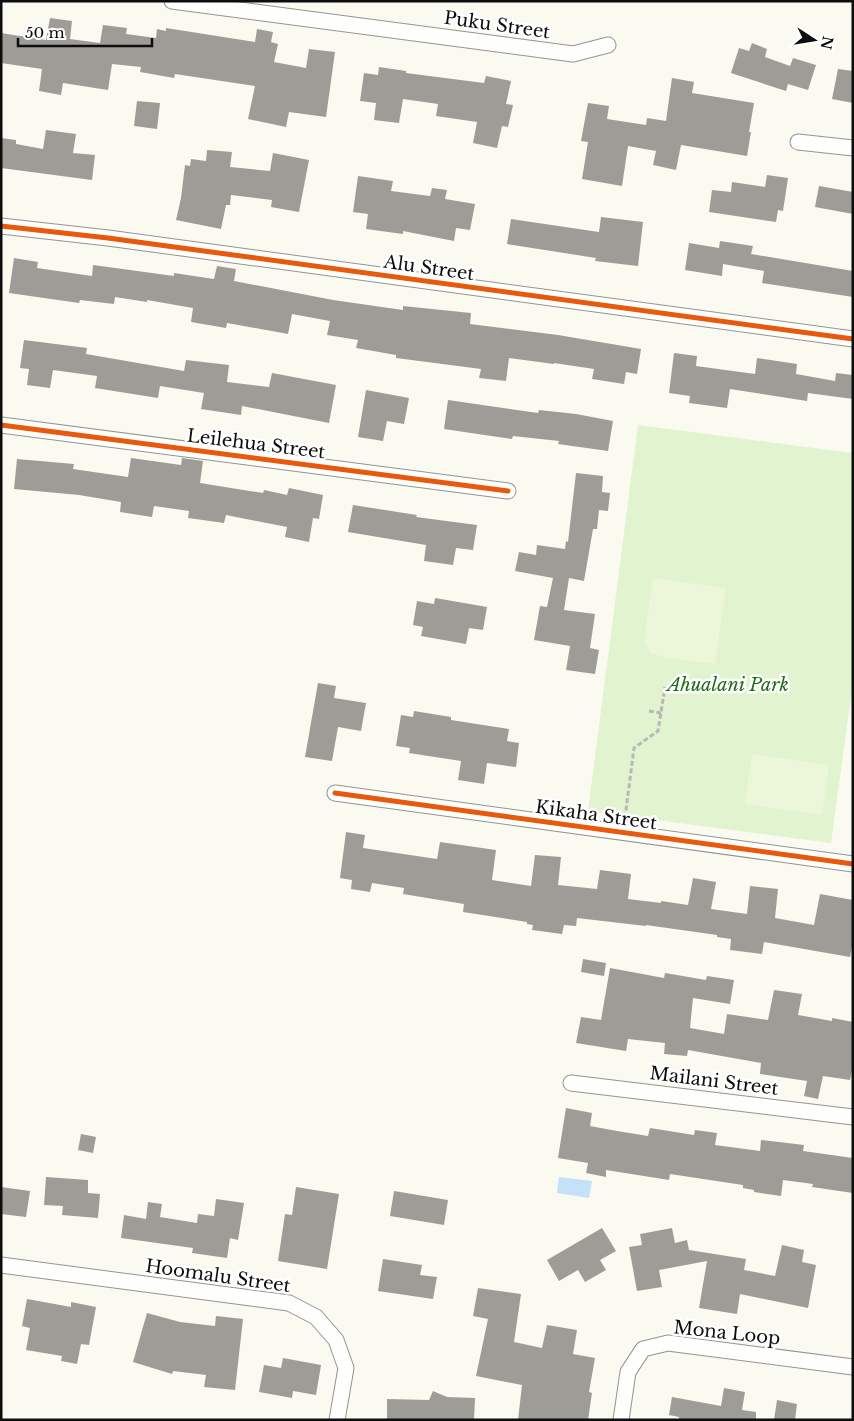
<svg xmlns="http://www.w3.org/2000/svg" width="854" height="1421" viewBox="0 0 854 1421" font-family="'Libre Baskerville',serif">
<style>
.green{fill:#e1f3cf}
.pitch{fill:#ecf7d9}
.water{fill:#c4e1f9}
.building{fill:#9e9c97}
.lines{fill:none;stroke-linecap:round;stroke-linejoin:round}
.street-casing{stroke:#949490;stroke-width:17}
.path{stroke:#b8b8b6;stroke-width:3;stroke-dasharray:5 2.5;stroke-linecap:butt}
.street{stroke:#fefefd;stroke-width:15}
.cycleway-casing{stroke:#fff;stroke-width:8}
.cycleway{stroke:#e8590c;stroke-width:5}
.labels{text-anchor:middle;stroke-width:5;stroke-linejoin:round;paint-order:stroke}
.street-label{font-size:18px;fill:#0d0d0d;stroke:#fff}
.park-label{font-size:18px;font-style:italic;fill:#206b17;stroke:#fff}
</style>
<rect width="100%" height="100%" fill="#fbfaf1"/>
<polygon class="green" points="638,425 853,453 853,682 831,843 588,811"/>
<g class="pitch">
<polygon points="653,578 726,588 715,664 666,658 650,653 645,642 646,627"/>
<polygon points="752,754 829,765 822,815 745,804"/>
</g>
<polygon class="water" points="559,1177 592,1181 589,1198 557,1193"/>
<g class="building">
<polygon points="50,18 72,21 70,39 100,43 103,25 127,28 126,34 156,38 157,29 166,31 166,28 255,42 257,29 273,32 271,42 278,44 274,62 306,68 309,49 335,52 326,117 289,112 286,127 248,119 255,86 175,74 174,78 140,72 141,67 112,64 108,90 63,83 61,95 39,91 42,69 1,63 1,33 46,40"/>
<polygon points="752,43 767,49 765,57 790,66 793,58 816,65 808,90 788,84 786,91 731,73 739,48 749,51"/>
<polygon points="379,67 406,71 406,73 484,83 486,76 511,81 506,104 513,105 508,127 502,126 497,148 473,143 477,122 436,116 438,104 403,99 399,123 374,120 376,103 360,101 364,73 378,75"/>
<polygon points="838,69 853,71 853,103 832,99"/>
<polygon points="672,78 694,82 692,93 754,103 749,132 751,132 747,156 681,145 676,170 653,165 656,151 628,146 622,186 582,179 588,142 581,141 588,103 609,106 607,119 646,125 647,118 666,121"/>
<polygon points="137,101 160,103 157,129 134,126"/>
<polygon points="46,130 76,134 73,153 95,155 92,180 1,168 1,138 16,140 16,144 43,149"/>
<polygon points="207,150 232,152 230,167 270,171 273,153 309,160 299,212 271,207 272,200 231,195 230,205 226,205 221,229 176,220 181,198 185,165 190,166 191,159 206,161"/>
<polygon points="767,175 788,178 783,211 778,210 776,222 709,212 712,190 731,192 732,182 765,187"/>
<polygon points="358,176 393,181 391,191 430,196 432,188 447,190 445,199 475,204 470,230 456,228 454,241 403,231 403,234 366,229 368,214 353,212"/>
<polygon points="819,186 853,192 853,214 815,207"/>
<polygon points="601,217 643,222 638,266 595,261 596,258 507,244 511,219 599,232"/>
<polygon points="720,241 753,246 751,254 853,271 853,297 762,283 764,271 723,264 722,276 685,270 689,243 719,248"/>
<polygon points="14,258 38,262 37,268 92,276 93,265 174,276 174,273 214,279 217,266 236,269 234,281 333,300 403,310 403,306 471,313 470,324 558,335 641,349 637,374 626,372 624,384 592,379 594,369 554,363 554,364 509,358 506,381 479,378 481,369 396,358 396,355 356,348 358,340 327,335 330,321 292,314 288,334 227,323 226,328 191,322 193,308 147,300 147,302 115,297 114,304 80,300 79,303 9,293"/>
<polygon points="24,340 87,348 86,354 184,371 186,360 229,365 227,382 269,387 272,373 336,385 329,423 242,406 241,415 201,409 204,393 160,386 158,398 95,388 97,376 53,370 50,388 27,385 29,369 20,368"/>
<polygon points="674,353 697,356 696,366 755,374 757,358 797,364 796,374 835,381 836,373 853,375 853,399 808,393 807,401 730,389 727,408 689,403 690,396 669,393"/>
<polygon points="366,390 409,398 404,424 387,421 383,441 358,437"/>
<polygon points="448,400 538,413 539,410 576,414 613,421 608,451 558,444 559,441 513,436 512,439 444,429"/>
<polygon points="131,458 181,465 182,458 203,461 200,483 263,493 264,490 287,495 289,488 323,495 319,519 313,518 309,542 285,537 287,527 226,515 224,523 188,518 189,511 154,506 152,517 120,512 121,502 79,495 14,489 17,459 74,464 73,469 128,477"/>
<polygon points="576,473 603,476 602,492 610,493 608,511 599,510 597,529 593,529 584,581 569,578 564,610 595,614 590,648 599,650 595,674 566,670 570,646 534,640 540,606 547,607 553,578 515,571 519,552 536,555 537,545 565,549 566,541 568,542"/>
<polygon points="353,505 417,515 416,517 477,525 473,550 456,548 453,565 424,561 426,545 348,532"/>
<polygon points="435,598 487,607 483,630 469,628 466,644 421,636 423,627 413,625 417,601 434,604"/>
<polygon points="318,683 336,686 334,698 366,703 361,731 338,727 332,761 305,757"/>
<polygon points="414,711 451,717 451,720 509,729 507,741 519,743 516,767 487,763 484,784 458,780 461,761 409,753 410,748 396,746 401,715 413,717"/>
<polygon points="346,832 365,835 363,848 437,859 440,842 496,850 492,880 531,886 535,855 561,857 558,885 597,889 600,870 631,874 628,899 661,903 661,901 688,905 693,878 716,882 711,909 747,914 750,886 778,889 775,918 814,925 820,894 853,900 853,942 850,957 764,942 762,954 730,950 731,939 717,937 717,935 646,925 646,926 577,918 576,926 564,925 562,934 532,930 533,925 527,924 527,922 463,912 464,904 403,894 404,888 372,883 370,892 351,889 352,880 340,878"/>
<polygon points="583,959 606,963 604,976 581,972"/>
<polygon points="610,968 664,978 665,973 706,980 707,976 734,980 730,1004 693,998 690,1028 724,1034 727,1014 768,1020 774,990 802,994 798,1015 832,1021 832,1018 853,1022 853,1066 850,1080 823,1076 818,1099 804,1096 807,1081 760,1074 761,1063 688,1050 687,1056 664,1054 665,1043 628,1039 626,1051 576,1043 581,1017 601,1020"/>
<polygon points="566,1108 592,1113 590,1126 617,1131 648,1136 650,1128 694,1135 695,1130 717,1133 715,1145 760,1151 761,1140 804,1145 803,1151 853,1158 853,1193 812,1187 813,1184 783,1180 781,1196 754,1192 754,1190 743,1188 743,1185 670,1174 669,1180 606,1170 606,1177 586,1173 588,1163 558,1158"/>
<polygon points="81,1134 96,1137 93,1153 78,1150"/>
<polygon points="46,1177 88,1180 88,1193 100,1194 98,1218 62,1215 63,1206 44,1205"/>
<polygon points="1,1187 30,1191 26,1217 1,1214"/>
<polygon points="296,1187 339,1194 327,1269 278,1261 285,1214 292,1215"/>
<polygon points="394,1191 448,1200 444,1225 390,1216"/>
<polygon points="216,1199 244,1203 238,1240 230,1238 227,1258 192,1253 193,1248 121,1238 124,1215 146,1219 148,1202 162,1204 160,1217 197,1223 198,1214 214,1216"/>
<polygon points="602,1228 616,1251 600,1260 606,1270 585,1282 578,1270 559,1281 547,1260"/>
<polygon points="672,1228 675,1243 687,1240 689,1250 746,1259 744,1270 775,1276 782,1245 804,1250 802,1262 816,1265 808,1308 740,1294 737,1314 699,1308 707,1261 659,1270 662,1287 637,1291 629,1247 642,1245 640,1234"/>
<polygon points="383,1259 422,1265 420,1275 437,1277 433,1299 378,1291"/>
<polygon points="478,1288 521,1294 514,1342 542,1348 547,1325 577,1330 573,1354 595,1358 589,1392 592,1393 588,1420 518,1420 522,1385 476,1376 488,1319 473,1316"/>
<polygon points="27,1299 71,1307 71,1302 96,1307 89,1345 81,1344 77,1364 61,1361 62,1356 26,1350 30,1328 22,1326"/>
<polygon points="147,1313 180,1322 215,1326 216,1316 243,1319 235,1390 204,1387 206,1375 173,1371 172,1374 133,1362"/>
<polygon points="283,1358 321,1365 316,1395 293,1391 292,1398 259,1392 264,1365 281,1368"/>
<polygon points="724,1388 745,1392 742,1410 756,1412 756,1420 679,1420 679,1417 669,1415 672,1397 721,1406"/>
<polygon points="433,1391 447,1397 475,1398 474,1420 387,1420 387,1399 429,1400"/>
<polygon points="777,1400 797,1404 795,1420 774,1420"/>
</g>
<g class="lines">
<g class="street-casing">
<g id="street">
<polyline points="172,1 573,54 608,45"/>
<polyline points="798,142 853,148"/>
<polyline points="1,226 108,238 853,339"/>
<polyline points="1,425 508,491"/>
<polyline points="335,793 853,864"/>
<polyline points="571,1083 853,1117"/>
<polyline points="1,1265 289,1303 316,1317 336,1340 346,1368 337,1420"/>
<polyline points="621,1420 628,1372 643,1349 668,1343 853,1367"/>
</g>
</g>
<g class="path">
<polyline points="649,711 661,713"/>
<polyline points="625,818 634,748 658,731 665,687"/>
</g>
<use href="#street" class="street"/>
<g class="cycleway-casing">
<g id="cycleway">
<polyline points="1,226 108,238 853,339"/>
<polyline points="1,425 508,491"/>
<polyline points="335,793 853,864"/>
</g>
</g>
<use href="#cycleway" class="cycleway"/>
</g>
<g class="labels">
<g class="street-label">
<text transform="translate(497 25) rotate(8)" y="6">Puku Street</text>
<text transform="translate(429 268) rotate(8)" y="6">Alu Street</text>
<text transform="translate(256 444) rotate(7)" y="6">Leilehua Street</text>
<text transform="translate(596 815) rotate(8)" y="6">Kikaha Street</text>
<text transform="translate(714 1081) rotate(7)" y="6">Mailani Street</text>
<text transform="translate(218 1276) rotate(8)" y="6">Hoomalu Street</text>
<text transform="translate(727 1333) rotate(6)" y="6">Mona Loop</text>
</g>
<g class="park-label">
<text x="728" y="691">Ahualani Park</text>
</g>
</g>
<rect width="854" height="1421" fill="none" stroke="#0d0d0d" stroke-width="5"/>
<g transform="translate(814 40) rotate(102)" stroke="#ffffff" stroke-width="4" paint-order="stroke">
<path d="M0-4L9 19L0 12L-9 19Z" fill="#0d0d0d"/>
<text y="-8" font-size="14" font-weight="bold" text-anchor="middle" fill="#0d0d0d">N</text>
</g>
<path d="M18 38v8h134v-8" fill="none" stroke="#0d0d0d" stroke-width="2.5"/>
<text x="25" y="38" font-size="15" fill="#0d0d0d" stroke="#ffffff" stroke-width="4" paint-order="stroke">50 m</text>
</svg>
